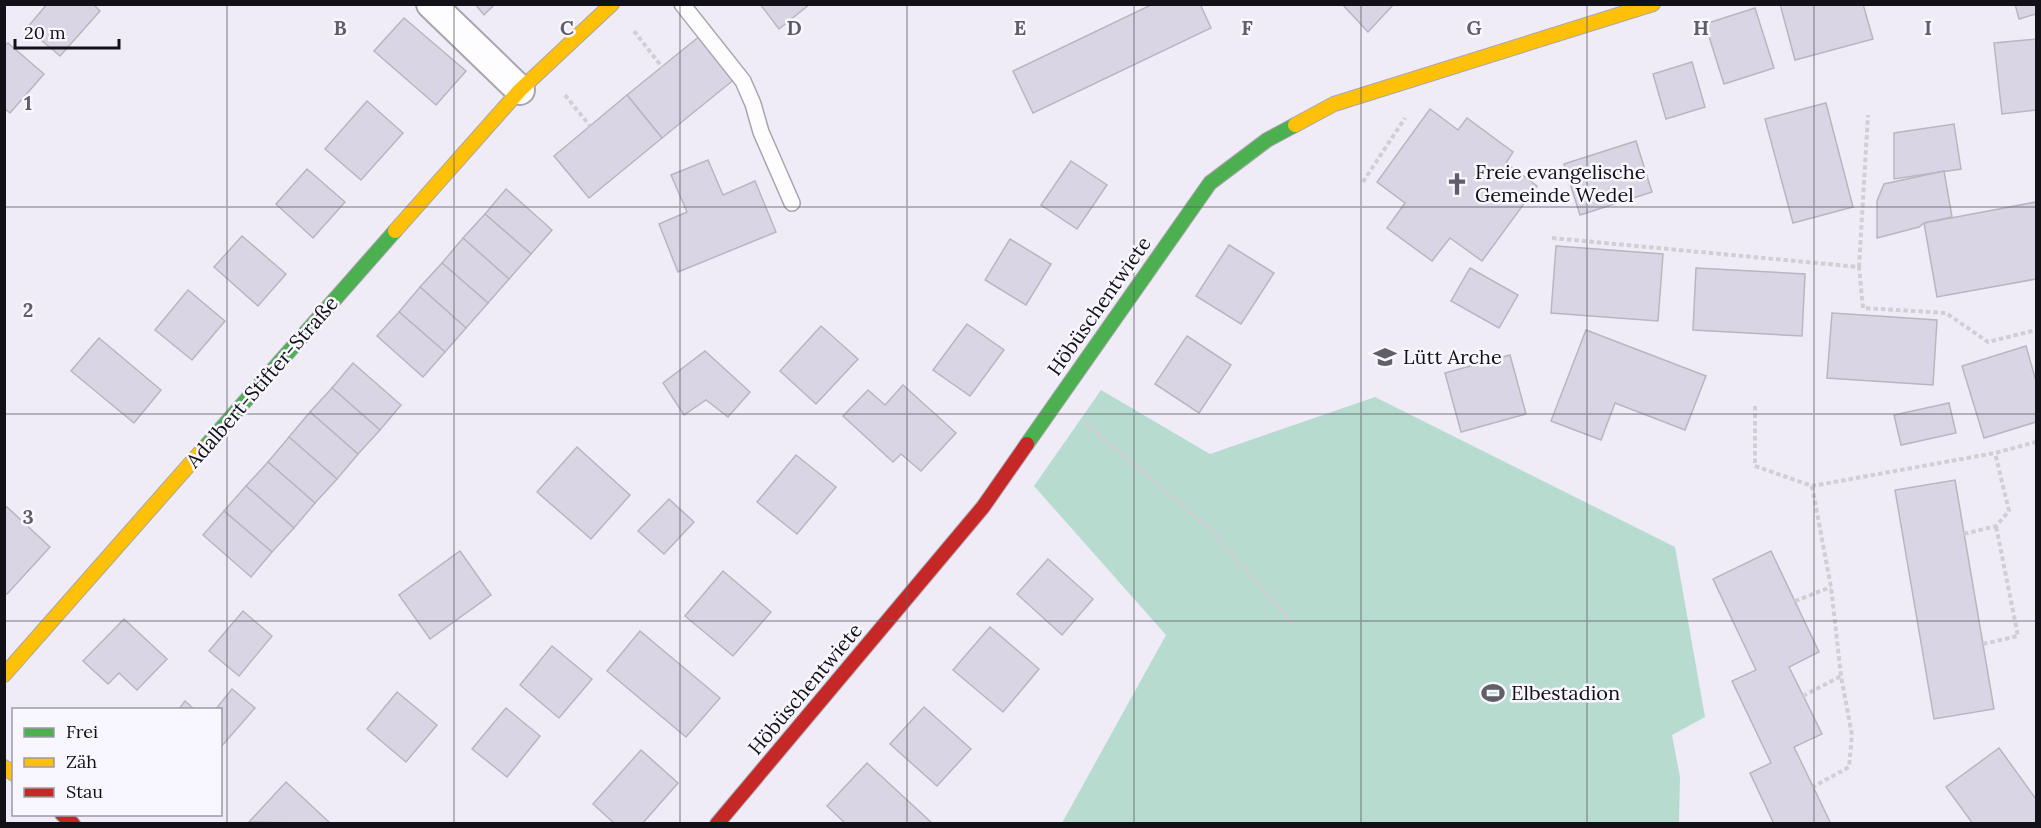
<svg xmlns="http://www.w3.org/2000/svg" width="2041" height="828" viewBox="0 0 2041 828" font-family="Lora,serif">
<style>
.green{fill:#b7dccf}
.building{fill:#d9d5e5;stroke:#b9b6bf;stroke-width:1.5}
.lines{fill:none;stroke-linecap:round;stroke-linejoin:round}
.lane-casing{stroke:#a8a5ae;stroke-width:18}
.street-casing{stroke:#a8a5ae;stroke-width:32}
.fast-casing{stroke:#a8a5ae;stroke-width:16}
.slow-casing{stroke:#a8a5ae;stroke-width:16}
.jam-casing{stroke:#a8a5ae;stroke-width:16}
.path{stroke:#d0cfd3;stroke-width:4;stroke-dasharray:4.5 3;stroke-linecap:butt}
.lane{stroke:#fdfcfe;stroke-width:15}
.street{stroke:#fdfcfe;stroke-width:28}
.fast{stroke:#4caf50;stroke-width:14}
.slow{stroke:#ffc107;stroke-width:14}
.jam{stroke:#c62828;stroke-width:14}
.grid{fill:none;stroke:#605e66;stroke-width:1.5;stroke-opacity:0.55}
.labels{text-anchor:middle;stroke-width:5;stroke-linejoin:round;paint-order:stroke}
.poi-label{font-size:20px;fill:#131118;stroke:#f8f6ff;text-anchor:start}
.street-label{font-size:20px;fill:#131118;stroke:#f8f6ff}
.grid-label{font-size:20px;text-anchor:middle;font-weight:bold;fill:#605e66;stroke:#f8f6ff;stroke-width:5;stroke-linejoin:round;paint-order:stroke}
</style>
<rect width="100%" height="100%" fill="#efecf8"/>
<polygon class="green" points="1101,390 1210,454 1375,397 1675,547 1705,717 1672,735 1680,777 1679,823 1062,823 1166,635 1034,486"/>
<g class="building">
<polygon points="47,4 93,4 100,11 60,56 27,28"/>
<polygon points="475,4 495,4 484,15"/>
<polygon points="760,4 810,4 779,29"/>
<polygon points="1153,4 1200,4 1211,28 1033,113 1013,71"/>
<polygon points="1342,4 1394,4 1368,32"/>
<polygon points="1780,4 1863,4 1873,39 1795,60"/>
<polygon points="2015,4 2036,4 2036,14 2019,19"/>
<polygon points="1755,8 1774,68 1724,84 1705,24"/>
<polygon points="404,18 466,71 436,105 374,51"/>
<polygon points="701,35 736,78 662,138 627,95"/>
<polygon points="2036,39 2036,110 2002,114 1994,43"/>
<polygon points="8,43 44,74 10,113 4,108 4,46"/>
<polygon points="1692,62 1705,107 1666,119 1653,74"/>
<polygon points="627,95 662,138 589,198 554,156"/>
<polygon points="367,101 403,133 361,180 325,149"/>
<polygon points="1826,103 1853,207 1793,223 1765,119"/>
<polygon points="1430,109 1458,130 1467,118 1513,152 1506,163 1537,186 1482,261 1450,238 1432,261 1387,228 1405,203 1377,182"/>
<polygon points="1954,124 1961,169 1894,179 1894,133"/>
<polygon points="1636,141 1652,192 1580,215 1564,164"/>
<polygon points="708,160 723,195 755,181 776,232 678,272 659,224 687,212 671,175"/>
<polygon points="1071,161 1107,185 1077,229 1041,205"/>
<polygon points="307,169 345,202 313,238 276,204"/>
<polygon points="1944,171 1952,217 1924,223 1919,227 1877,238 1877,201 1884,184"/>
<polygon points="506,189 552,230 531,254 485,214"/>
<polygon points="2036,202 2036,279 1937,297 1924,223"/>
<polygon points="485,214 531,254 509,279 463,238"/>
<polygon points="242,236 286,274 258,306 214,267"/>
<polygon points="463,238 509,279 488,303 442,263"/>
<polygon points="1010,239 1051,264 1026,305 985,280"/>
<polygon points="1229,245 1274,273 1241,324 1196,296"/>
<polygon points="1556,246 1663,254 1658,321 1551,313"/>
<polygon points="442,263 488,303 466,328 420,287"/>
<polygon points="1470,268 1518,295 1499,328 1451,301"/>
<polygon points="1696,268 1805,274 1802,336 1693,330"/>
<polygon points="420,287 466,328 445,352 399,312"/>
<polygon points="188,290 225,321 192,360 155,330"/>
<polygon points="399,312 445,352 423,377 377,336"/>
<polygon points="1832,313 1937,320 1933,385 1827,378"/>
<polygon points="967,324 1004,350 970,396 933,370"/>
<polygon points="821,326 858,359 816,404 780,371"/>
<polygon points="1586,330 1706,376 1685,430 1615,403 1601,440 1551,421"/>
<polygon points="1187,336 1231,365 1199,413 1155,384"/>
<polygon points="99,338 161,390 134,423 71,371"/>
<polygon points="2026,346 2036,381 2036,422 1984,438 1962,366"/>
<polygon points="705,351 750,392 728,417 706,400 684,415 663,383"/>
<polygon points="1510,355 1526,414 1461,432 1445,373"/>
<polygon points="353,363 401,405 380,430 332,388"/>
<polygon points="903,385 956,433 921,471 901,454 893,462 843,416 868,390 885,405"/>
<polygon points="332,388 380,430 358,454 310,412"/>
<polygon points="1949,403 1956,433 1901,445 1894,415"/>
<polygon points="310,412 358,454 337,479 289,437"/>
<polygon points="289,437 337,479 315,503 268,462"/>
<polygon points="577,447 630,495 591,539 537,492"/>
<polygon points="796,455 836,487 797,534 757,502"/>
<polygon points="268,462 315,503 294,528 246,486"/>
<polygon points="1955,480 1994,709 1934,719 1895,490"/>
<polygon points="246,486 294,528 272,552 224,511"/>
<polygon points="669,499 694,522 664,554 638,531"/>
<polygon points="7,507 50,547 7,594 4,592 4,509"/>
<polygon points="224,511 272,552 251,577 203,535"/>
<polygon points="460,551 491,595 430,639 399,595"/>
<polygon points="1771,551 1819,652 1789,667 1822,734 1794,747 1831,824 1774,824 1750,773 1771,763 1732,681 1756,670 1713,579"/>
<polygon points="1048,559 1093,599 1062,635 1017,594"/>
<polygon points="723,571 771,612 733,656 685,616"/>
<polygon points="243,611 272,636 239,676 209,651"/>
<polygon points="124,619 167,659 137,690 119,673 108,684 83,661"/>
<polygon points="990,627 1039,669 1003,712 953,670"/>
<polygon points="640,631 720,698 686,737 607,671"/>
<polygon points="552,646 592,679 559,718 520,685"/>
<polygon points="232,689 255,708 220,748 220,710 215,710"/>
<polygon points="397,692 437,725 406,762 367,729"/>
<polygon points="185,701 195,710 178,710"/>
<polygon points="924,707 971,749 937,786 890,744"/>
<polygon points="506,708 540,736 507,777 472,749"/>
<polygon points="1999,748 2036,799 2036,824 1973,824 1946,787"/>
<polygon points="641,750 678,783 642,824 615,824 593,804"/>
<polygon points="867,763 933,824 846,824 827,806"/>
<polygon points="286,782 331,824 249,822"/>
</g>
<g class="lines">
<g class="lane-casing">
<polyline id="lane" points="682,4 743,81 753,104 761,132 792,203"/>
</g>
<g class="street-casing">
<polyline id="street" points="431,4 520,90"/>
</g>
<g class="fast-casing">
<g id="fast">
<polyline points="1027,444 1210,183 1267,140 1295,125"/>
<polyline points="204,448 395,231"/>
</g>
</g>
<g class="slow-casing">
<g id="slow">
<polyline points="1295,125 1334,104 1653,4"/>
<polyline points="395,231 520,90 612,4"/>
<polyline points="4,675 204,448"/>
<polyline points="4,767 14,774"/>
</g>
</g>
<g class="jam-casing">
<g id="jam">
<polyline points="62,814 73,824"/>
<polyline points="717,824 983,507 1027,444"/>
</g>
</g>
<g class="path">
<polyline points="634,31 662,67"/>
<polyline points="565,95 590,126"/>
<polyline points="1363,182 1405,118"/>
<polyline points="1552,238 1859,267 1863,308 1946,313 1988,342 2036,330"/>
<polyline points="1859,267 1868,115"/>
<polyline points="1755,406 1755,466 1812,486 1995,453 2036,442"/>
<polyline points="1085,423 1209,528 1295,626"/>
<polyline points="1812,486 1831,587 1841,676 1852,735 1849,767 1813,787"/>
<polyline points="1964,534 1996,526 2009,511 1995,453"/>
<polyline points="1795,601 1831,587"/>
<polyline points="1983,644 2018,636 1996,526"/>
<polyline points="1803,696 1841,676"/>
</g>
<use href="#lane" class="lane"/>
<use href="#street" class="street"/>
<use href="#fast" class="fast"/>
<use href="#slow" class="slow"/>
<use href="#jam" class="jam"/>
</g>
<path class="grid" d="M 227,4 L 227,824M 454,4 L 454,824M 680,4 L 680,824M 907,4 L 907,824M 1134,4 L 1134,824M 1361,4 L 1361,824M 1587,4 L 1587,824M 1814,4 L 1814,824M 4,207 L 2036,207M 4,414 L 2036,414M 4,621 L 2036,621"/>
<defs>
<g id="church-bare" transform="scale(1.8)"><path d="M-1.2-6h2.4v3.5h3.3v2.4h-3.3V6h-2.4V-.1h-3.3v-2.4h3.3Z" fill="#605e66" stroke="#f8f6ff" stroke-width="2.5" paint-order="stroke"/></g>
<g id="school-bare" transform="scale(1.8)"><path d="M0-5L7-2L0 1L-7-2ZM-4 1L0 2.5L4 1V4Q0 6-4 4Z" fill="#605e66" stroke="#f8f6ff" stroke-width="2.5" paint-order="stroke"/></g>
<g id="stadium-bare" transform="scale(1.8)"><path d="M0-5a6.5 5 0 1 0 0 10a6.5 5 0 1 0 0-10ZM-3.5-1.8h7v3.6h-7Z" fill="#605e66" stroke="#f8f6ff" stroke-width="2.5" paint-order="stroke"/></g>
</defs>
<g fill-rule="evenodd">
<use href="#church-bare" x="1457" y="184"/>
<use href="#school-bare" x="1385" y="357"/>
<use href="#stadium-bare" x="1493" y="693"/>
</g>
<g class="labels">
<g class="poi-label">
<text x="1475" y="179">Freie evangelische<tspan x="1475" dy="23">Gemeinde Wedel</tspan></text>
<text x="1403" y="364">Lütt Arche</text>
<text x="1511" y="700">Elbestadion</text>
</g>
<g class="street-label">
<text transform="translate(1099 306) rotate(-55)" y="7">Höbüschentwiete</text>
<text transform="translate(262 382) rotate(-49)" y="7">Adalbert-Stifter-Straße</text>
<text transform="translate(805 689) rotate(-50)" y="7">Höbüschentwiete</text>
</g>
</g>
<g class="grid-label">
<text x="340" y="35">B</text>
<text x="567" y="35">C</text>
<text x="794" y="35">D</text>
<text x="1020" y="35">E</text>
<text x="1247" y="35">F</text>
<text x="1474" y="35">G</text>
<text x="1701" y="35">H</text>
<text x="1928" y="35">I</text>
<text x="28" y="110">1</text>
<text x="28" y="317">2</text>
<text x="28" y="524">3</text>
</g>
<rect width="2041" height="828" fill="none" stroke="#131118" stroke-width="12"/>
<rect x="12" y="708" width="210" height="108" fill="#f8f6ff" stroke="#9c9aa3" stroke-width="1.5"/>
<rect x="24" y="728" width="30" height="9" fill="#4caf50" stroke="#9c9aa3" stroke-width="1.5"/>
<text x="66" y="738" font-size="18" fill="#131118">Frei</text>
<rect x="24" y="758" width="30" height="9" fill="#ffc107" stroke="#9c9aa3" stroke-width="1.5"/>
<text x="66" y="768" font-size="18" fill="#131118">Zäh</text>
<rect x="24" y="788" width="30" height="9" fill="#c62828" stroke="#9c9aa3" stroke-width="1.5"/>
<text x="66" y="798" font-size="18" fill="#131118">Stau</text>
<path d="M15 39v9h104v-9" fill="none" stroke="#131118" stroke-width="3"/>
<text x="24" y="39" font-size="18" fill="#131118" stroke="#f8f6ff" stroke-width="4.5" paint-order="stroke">20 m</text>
</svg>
